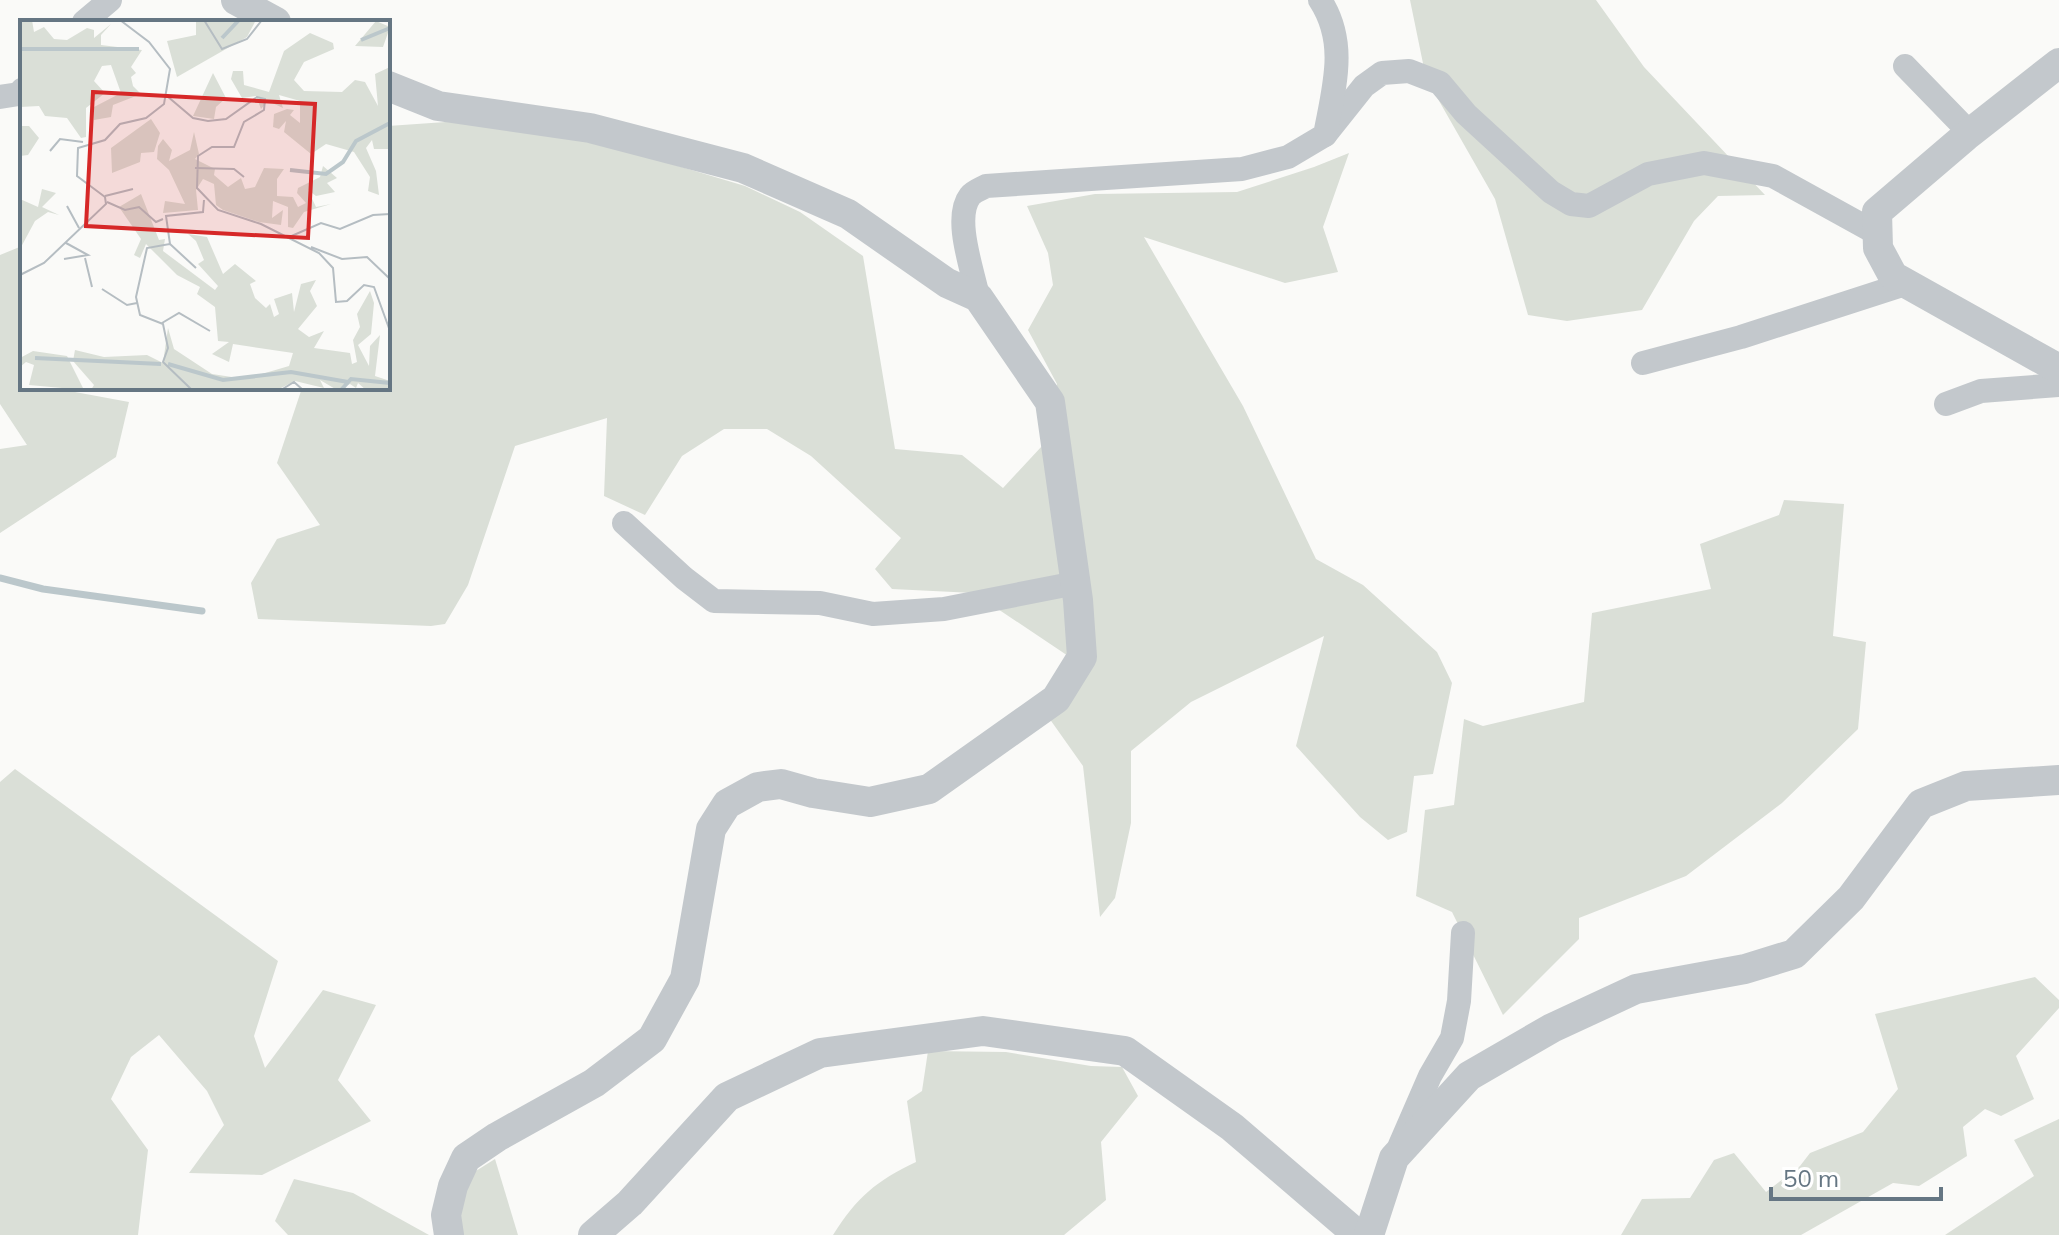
<svg xmlns="http://www.w3.org/2000/svg" width="2059" height="1235" viewBox="0 0 2059 1235" font-family="Mulish,sans-serif">
<style>
.green{fill:#dadfd7}
.lines{fill:none;stroke-linecap:round;stroke-linejoin:round}
.stream{stroke:#bbc7cb;stroke-width:7}
.minor{stroke:#c3c8cc;stroke-width:24}
.tertiary{stroke:#c3c8cc;stroke-width:30}
.inset-river{fill:none;stroke:#bbc7cb;stroke-width:4}
.inset-road{fill:none;stroke:#b5bdc2;stroke-width:2}
.view{fill:#d62828;fill-opacity:0.15;stroke:#d62828;stroke-width:4}
.inset-edge{fill:none;stroke:#657683;stroke-width:4}
</style>
<rect width="100%" height="100%" fill="#fafaf8"/>
<g class="green">
<polygon points="1410,0 1596,0 1644,67 1765,195 1718,196 1694,221 1642,310 1567,321 1528,315 1495,199 1426,78"/>
<polygon points="460,121 588,139 745,186 800,212 863,256 895,449 962,455 1003,488 1042,446 1057,384 1028,330 1053,285 1048,253 1027,206 1095,194 1237,192 1314,167 1349,153 1323,227 1338,272 1285,283 1144,237 1243,406 1316,559 1363,585 1437,652 1452,683 1433,774 1414,776 1407,832 1388,840 1360,817 1296,746 1324,636 1191,702 1131,751 1131,823 1115,898 1100,917 1083,766 1049,718 1089,670 974,593 892,589 875,569 901,538 811,456 767,429 724,429 682,456 645,515 604,496 607,418 515,446 468,585 445,624 431,626 258,619 251,583 277,539 320,525 277,463 302,388 388,388 388,126"/>
<polygon points="22,246 22,388 73,388 75,392 129,402 116,457 0,533 0,449 27,445 0,404 0,255"/>
<polygon points="1784,500 1844,504 1833,636 1866,642 1858,729 1782,803 1686,876 1579,918 1579,939 1503,1015 1452,912 1416,896 1425,810 1454,805 1464,719 1483,726 1584,702 1592,613 1711,589 1700,544 1779,515"/>
<polygon points="15,769 278,961 254,1036 265,1068 323,990 376,1005 338,1080 371,1121 262,1175 189,1173 224,1125 207,1091 159,1035 131,1057 111,1099 148,1150 138,1235 0,1235 0,782"/>
<polygon points="2035,977 2059,1000 2059,1008 2016,1056 2034,1099 2001,1116 1985,1109 1963,1127 1967,1156 1919,1186 1893,1183 1801,1235 1621,1235 1642,1199 1690,1198 1714,1160 1734,1153 1766,1192 1800,1166 1810,1153 1863,1132 1898,1089 1875,1014"/>
<path d="M 928,1051 L 1006,1052 L 1091,1066 L 1122,1067 L 1138,1096 L 1101,1142 L 1106,1200 L 1064,1235 L 833,1235 C 857,1197 876,1181 916,1162 L 907,1101 L 922,1091 Z"/>
<polygon points="2059,1119 2059,1235 1945,1235 2034,1176 2014,1140"/>
<polygon points="495,1159 518,1235 437,1235 471,1174"/>
<polygon points="294,1179 353,1193 429,1235 288,1235 275,1221"/>
</g>
<g class="lines">
<polyline class="stream" points="0,578 43,589 202,611"/>
<g class="minor">
<polyline points="84,22 110,0"/>
<polyline points="1905,66 1970,133"/>
<polyline points="0,97 19,94 22,90"/>
<polyline points="1325,135 1364,86 1382,73 1409,71 1440,83 1466,114 1551,192 1571,204 1589,206 1648,174 1704,163 1773,176 1878,234"/>
<path d="M 978,297 C 973,271 953,218 970,196 C 974,191 981,189 986,186 L 1242,169 L 1288,157 L 1325,135 C 1334,87 1348,43 1320,0"/>
<polyline points="1643,363 1741,337 1905,284"/>
<polyline points="1946,404 1981,391 2059,385"/>
<polyline points="624,523 684,578 714,601 820,603 873,614 944,609 1076,583"/>
<polyline points="1400,1145 1430,1076 1452,1038 1459,1001 1463,933"/>
</g>
<g class="tertiary">
<polyline points="236,0 276,22"/>
<polyline points="2059,63 1966,136 1877,212 1878,248 1893,276 2059,369"/>
<polyline points="388,86 438,106 590,128 743,168 848,214 947,283 978,297 1050,402 1078,600 1082,657 1056,699 929,789 870,802 813,793 781,784 758,787 727,804 711,829 685,979 652,1039 594,1083 497,1137 466,1158 453,1186 446,1215 449,1235"/>
<polyline points="593,1235 630,1203 727,1097 820,1053 983,1031 1125,1051 1232,1127 1358,1235"/>
<polyline points="1369,1235 1394,1158 1469,1076 1552,1028 1636,989 1745,969 1794,954 1851,898 1921,804 1966,786 2059,780"/>
</g>
</g>
<g transform="translate(20 20)">
<rect width="370" height="370" fill="#fafaf8"/>
<path d="M 1,0 L 12,0 L 14,12 L 24,7 L 34,19 L 47,20 L 67,8 L 74,10 L 74,18 L 91,4 L 81,15 L 81,25 L 122,30 L 111,47 L 116,53 L 111,57 L 113,66 L 121,74 L 93,85 L 91,97 L 74,100 L 74,87 L 101,73 L 91,45 L 82,46 L 74,61 L 85,73 L 66,88 L 66,117 L 61,118 L 47,98 L 25,96 L 19,86 L 0,87 ZM 236,0 L 227,17 L 157,57 L 147,21 L 176,15 L 176,2 ZM 356,1 L 370,7 L 363,27 L 335,26 ZM 290,13 L 313,23 L 314,29 L 284,42 L 274,60 L 284,71 L 322,72 L 335,60 L 345,62 L 358,86 L 355,54 L 370,47 L 370,129 L 354,129 L 352,120 L 346,128 L 356,151 L 359,175 L 348,171 L 350,157 L 334,132 L 306,124 L 291,134 L 264,112 L 266,101 L 259,109 L 253,107 L 254,94 L 267,89 L 274,90 L 270,95 L 280,103 L 280,81 L 259,75 L 263,88 L 248,81 L 241,89 L 236,76 L 222,78 L 211,59 L 213,51 L 223,51 L 224,65 L 249,72 L 264,31 ZM 193,53 L 206,78 L 196,87 L 194,99 L 173,96 ZM 131,99 L 140,113 L 134,132 L 121,133 L 120,142 L 92,153 L 91,128 ZM 0,106 L 9,106 L 19,118 L 8,135 L 0,136 ZM 174,112 L 179,134 L 175,139 L 195,149 L 194,155 L 208,167 L 221,158 L 225,169 L 235,167 L 244,148 L 264,149 L 257,159 L 257,176 L 273,177 L 278,187 L 286,183 L 277,173 L 278,168 L 300,157 L 303,146 L 317,158 L 307,163 L 315,172 L 296,176 L 288,170 L 296,187 L 311,184 L 284,192 L 273,208 L 268,207 L 268,187 L 253,181 L 252,198 L 263,190 L 261,205 L 239,202 L 203,190 L 196,185 L 194,164 L 183,159 L 176,170 L 178,190 L 143,193 L 145,181 L 165,184 L 149,150 L 137,139 L 138,126 L 143,119 L 152,130 L 149,141 L 170,130 ZM 22,169 L 36,173 L 22,187 L 39,195 L 28,192 L 15,201 L 0,229 L 0,179 L 18,187 ZM 121,174 L 139,220 L 145,219 L 143,231 L 195,270 L 198,266 L 178,244 L 184,240 L 176,221 L 168,214 L 187,217 L 203,254 L 215,244 L 236,261 L 230,264 L 235,278 L 246,288 L 250,284 L 254,297 L 259,294 L 254,279 L 272,273 L 274,292 L 281,264 L 296,260 L 290,271 L 297,286 L 278,309 L 289,317 L 304,311 L 294,328 L 330,333 L 332,344 L 337,342 L 333,320 L 340,307 L 337,294 L 350,271 L 354,283 L 351,314 L 338,325 L 349,346 L 350,326 L 360,315 L 355,356 L 370,361 L 370,370 L 346,370 L 338,363 L 336,368 L 330,364 L 317,370 L 300,360 L 304,368 L 275,361 L 257,370 L 71,370 L 74,365 L 53,341 L 55,330 L 84,337 L 127,335 L 143,343 L 148,308 L 154,329 L 192,354 L 225,359 L 269,346 L 273,333 L 213,324 L 209,342 L 192,334 L 209,322 L 198,321 L 195,287 L 177,274 L 180,267 L 157,255 L 126,224 L 120,238 L 114,235 L 121,219 L 99,187 ZM 13,331 L 47,336 L 64,370 L 9,365 L 14,345 L 6,342 L 0,347 L 0,338 Z" fill="#dadfd7"/>
<path class="inset-river" d="M 202,18 L 219,0M 341,20 L 370,8M 0,29 L 119,29M 270,150 L 306,154 L 323,142 L 336,121 L 370,103M 15,338 L 141,344M 148,344 L 203,360 L 271,352 L 328,362M 321,370 L 331,359 L 370,363"/>
<path class="inset-road" d="M 184,0 L 202,29 L 227,19 L 242,0M 147,76 L 173,98 L 188,101 L 206,99 L 237,77 L 245,79 L 244,90 L 224,102 L 214,127 L 192,127 L 178,136 L 177,168 L 198,190 L 241,204 L 299,233 L 313,248 L 316,282 L 327,281 L 344,265 L 354,267 L 370,311M 30,131 L 40,119 L 63,122M 175,148 L 214,149 L 224,157M 85,176 L 113,169M 87,182 L 105,190 L 119,187 L 136,202 L 143,199M 47,186 L 59,208M 267,218 L 301,203 L 320,209 L 353,195 L 370,194M 150,224 L 176,248M 291,227 L 322,239 L 347,237 L 370,259M 65,238 L 72,267M 44,239 L 68,235 L 46,223M 0,255 L 24,243 L 86,184 L 85,177 L 57,156 L 58,128 L 85,120 L 100,104 L 126,98 L 144,84 L 150,49 L 129,22 L 100,0M 82,269 L 107,285 L 117,283M 142,303 L 159,293 L 190,311M 172,370 L 143,342 L 148,328 L 143,304 L 120,295 L 116,277 L 127,228 L 150,224 L 146,196 L 183,192 L 184,180M 261,370 L 274,362 L 283,370"/>
<path class="view" d="M 73,72 L 295,84 L 288,218 L 66,206 Z"/>
<rect width="370" height="370" class="inset-edge"/>
</g>
<path d="M1771 1187v12h170v-12" fill="none" stroke="#657683" stroke-width="4"/>
<text x="1783" y="1187" font-size="24" fill="#657683" stroke="#ffffff" stroke-width="6" paint-order="stroke">50 m</text>
</svg>
